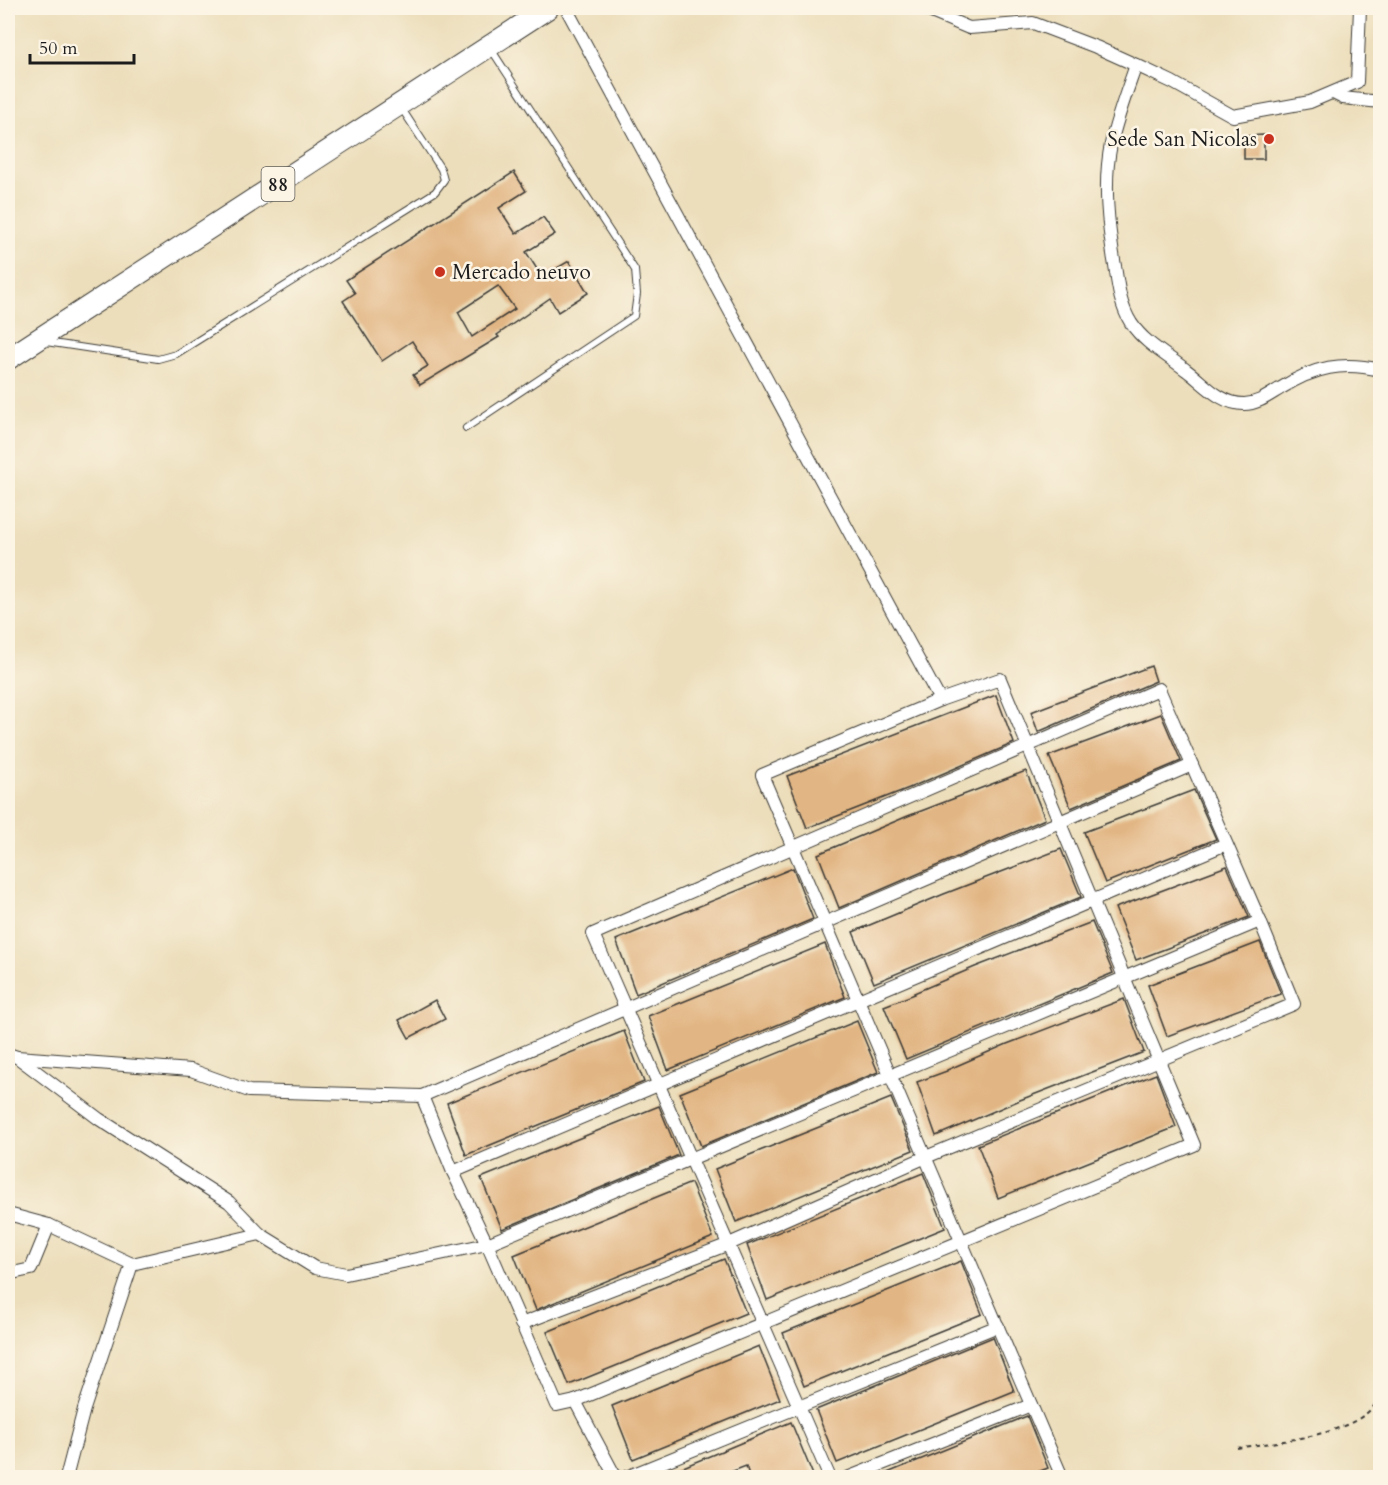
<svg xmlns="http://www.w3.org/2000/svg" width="1388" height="1485" viewBox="0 0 1388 1485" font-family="Cardo,serif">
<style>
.building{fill:#e2b684;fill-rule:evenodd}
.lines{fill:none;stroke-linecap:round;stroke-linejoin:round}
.service-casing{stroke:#3b3934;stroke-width:8}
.minor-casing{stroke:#3b3934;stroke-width:14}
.trunk-casing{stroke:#3b3934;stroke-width:23}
.path{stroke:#3b3934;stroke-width:2;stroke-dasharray:4.5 4.5;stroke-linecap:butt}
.service{stroke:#fff;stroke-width:6}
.minor{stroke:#fff;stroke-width:12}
.trunk{stroke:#fff;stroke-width:21}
.poi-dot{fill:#c8321e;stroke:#fcf5e5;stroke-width:2}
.labels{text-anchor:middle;stroke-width:5;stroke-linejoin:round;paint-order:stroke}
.shield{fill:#fcf5e5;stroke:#5f5d58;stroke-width:1.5}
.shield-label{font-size:20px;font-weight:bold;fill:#1c1c1c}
.poi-label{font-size:21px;fill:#1c1c1c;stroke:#fcf5e5;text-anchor:end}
</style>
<rect width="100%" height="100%" fill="#fcf5e5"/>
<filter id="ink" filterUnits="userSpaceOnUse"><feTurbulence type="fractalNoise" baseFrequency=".0167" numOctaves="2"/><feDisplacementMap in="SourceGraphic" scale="12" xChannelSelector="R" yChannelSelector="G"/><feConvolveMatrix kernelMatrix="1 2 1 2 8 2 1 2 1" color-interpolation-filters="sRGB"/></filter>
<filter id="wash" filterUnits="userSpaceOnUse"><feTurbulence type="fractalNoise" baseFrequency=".008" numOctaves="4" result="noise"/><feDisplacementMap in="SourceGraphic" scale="24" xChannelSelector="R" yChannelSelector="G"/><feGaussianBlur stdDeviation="1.35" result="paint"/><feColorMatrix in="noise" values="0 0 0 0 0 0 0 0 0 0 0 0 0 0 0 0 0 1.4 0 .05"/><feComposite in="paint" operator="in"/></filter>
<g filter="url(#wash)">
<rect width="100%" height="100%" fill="#ecdebb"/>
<g id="blocks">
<g class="building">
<polygon points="1264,135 1264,159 1244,159 1244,136"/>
<path d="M 514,172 L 526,191 L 499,208 L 516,234 L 543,217 L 555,234 L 526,252 L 542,277 L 569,261 L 588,293 L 558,312 L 550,298 L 497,335 L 499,337 L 420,385 L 413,375 L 428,366 L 412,341 L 382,361 L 343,301 L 355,293 L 346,280 ZM 498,286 L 515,309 L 472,337 L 458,312 Z"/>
<polygon points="1151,666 1156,681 1038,732 1031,712"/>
<polygon points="996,695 1014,743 909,788 807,828 787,776"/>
<polygon points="1161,714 1181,761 1071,808 1049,756"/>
<polygon points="1026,771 1045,819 839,908 818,854 908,816"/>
<polygon points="1194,790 1216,839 1105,883 1084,832"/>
<polygon points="1061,849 1081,897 874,983 853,932 944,894"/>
<polygon points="1227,866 1249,917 1136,960 1115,908"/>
<polygon points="793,868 813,919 636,994 616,940"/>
<polygon points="1092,922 1113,973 906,1059 884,1006 915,994 914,993 975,967"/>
<polygon points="1260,942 1281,994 1167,1036 1148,985"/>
<polygon points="825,944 845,997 668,1070 648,1016"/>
<polygon points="1124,999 1144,1052 1020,1100 936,1136 917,1082 947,1071 947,1070 1007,1044"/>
<polygon points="435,1000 445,1019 409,1038 399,1020"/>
<polygon points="857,1021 878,1072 701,1146 680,1093"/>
<polygon points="624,1031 644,1082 466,1155 447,1103"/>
<polygon points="1156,1074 1176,1127 998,1198 978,1145"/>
<polygon points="891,1098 913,1150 736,1222 715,1169"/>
<polygon points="659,1106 679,1155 502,1229 481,1178"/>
<polygon points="923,1173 945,1228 767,1300 747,1245"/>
<polygon points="691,1183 713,1237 536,1310 514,1255"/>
<polygon points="724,1259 746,1313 569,1385 547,1332"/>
<polygon points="961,1261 982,1314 804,1386 783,1333"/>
<polygon points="993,1337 1014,1391 837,1463 816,1410"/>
<polygon points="759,1346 780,1399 633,1459 612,1406"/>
<polygon points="1027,1416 1048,1468 1022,1478 875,1478"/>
<polygon points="791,1422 813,1475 806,1478 750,1478 746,1466 715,1478 657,1478"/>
</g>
</g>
</g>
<g filter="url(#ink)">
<use href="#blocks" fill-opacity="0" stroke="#3b3934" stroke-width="1.5"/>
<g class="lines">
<g class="service-casing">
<g id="service">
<polyline points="46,342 158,359 176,354 435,192 444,180 441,169 402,109"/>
<polyline points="466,428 634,316 637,294 635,270 491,49"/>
</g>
</g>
<g class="minor-casing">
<g id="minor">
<polyline points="566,8 940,700"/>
<polyline points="922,8 969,28 1033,23 1096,47 1136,65 1172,82 1233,116 1310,102 1357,82 1360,8"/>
<path d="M 1136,65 C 1127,91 1117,117 1111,144 C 1103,183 1108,226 1115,266 C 1118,286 1120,305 1131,323 C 1145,344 1167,355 1186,370 C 1204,383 1220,404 1244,404 C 1258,404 1269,395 1281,388 C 1314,367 1343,361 1380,370"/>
<polyline points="1333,93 1343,98 1380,102"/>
<polyline points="8,1054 17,1057 191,1070 249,1091 422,1096 1192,765"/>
<polyline points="17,1057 99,1119 229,1202 260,1234"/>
<polyline points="422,1096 453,1172 487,1244 557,1405 575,1401 616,1478"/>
<polyline points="453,1172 1226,844"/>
<polyline points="8,1214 49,1225 132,1264"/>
<polyline points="8,1274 31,1269 49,1225"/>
<polyline points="521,1324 729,1244 926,1157 1294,1004 1260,921 1159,689 593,934 830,1478"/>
<path d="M 575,1401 L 1194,1145 L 1000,679 L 940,700 L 762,775 C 862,1009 962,1243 1062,1477 L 1061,1478"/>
<polyline points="66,1478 84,1409 132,1264 260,1234 315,1268 346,1274 487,1244 1260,921"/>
<polyline points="624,1478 998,1326"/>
<polyline points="847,1478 1031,1405"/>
</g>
</g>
<g class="trunk-casing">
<polyline id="trunk" points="8,359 548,8"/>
</g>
<path class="path" d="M 1237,1448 C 1276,1441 1364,1436 1380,1396"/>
<use href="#service" class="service"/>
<use href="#minor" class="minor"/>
<use href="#trunk" class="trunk"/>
</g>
</g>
<g class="poi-dot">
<circle cx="1269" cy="139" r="6"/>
<circle cx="440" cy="272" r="6"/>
</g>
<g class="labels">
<rect class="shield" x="261.5" y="167" width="33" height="34" rx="4.5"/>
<g class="shield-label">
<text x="278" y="191">88</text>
</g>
<g class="poi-label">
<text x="1257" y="146">Sede San Nicolas</text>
<text x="452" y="279" text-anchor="start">Mercado neuvo</text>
</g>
</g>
<rect width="1388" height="1485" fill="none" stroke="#fcf5e5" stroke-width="30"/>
<path d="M30 54v9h104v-9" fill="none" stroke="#1c1c1c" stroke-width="3"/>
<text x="39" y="54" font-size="18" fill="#1c1c1c" stroke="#fcf5e5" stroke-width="4.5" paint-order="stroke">50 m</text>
</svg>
